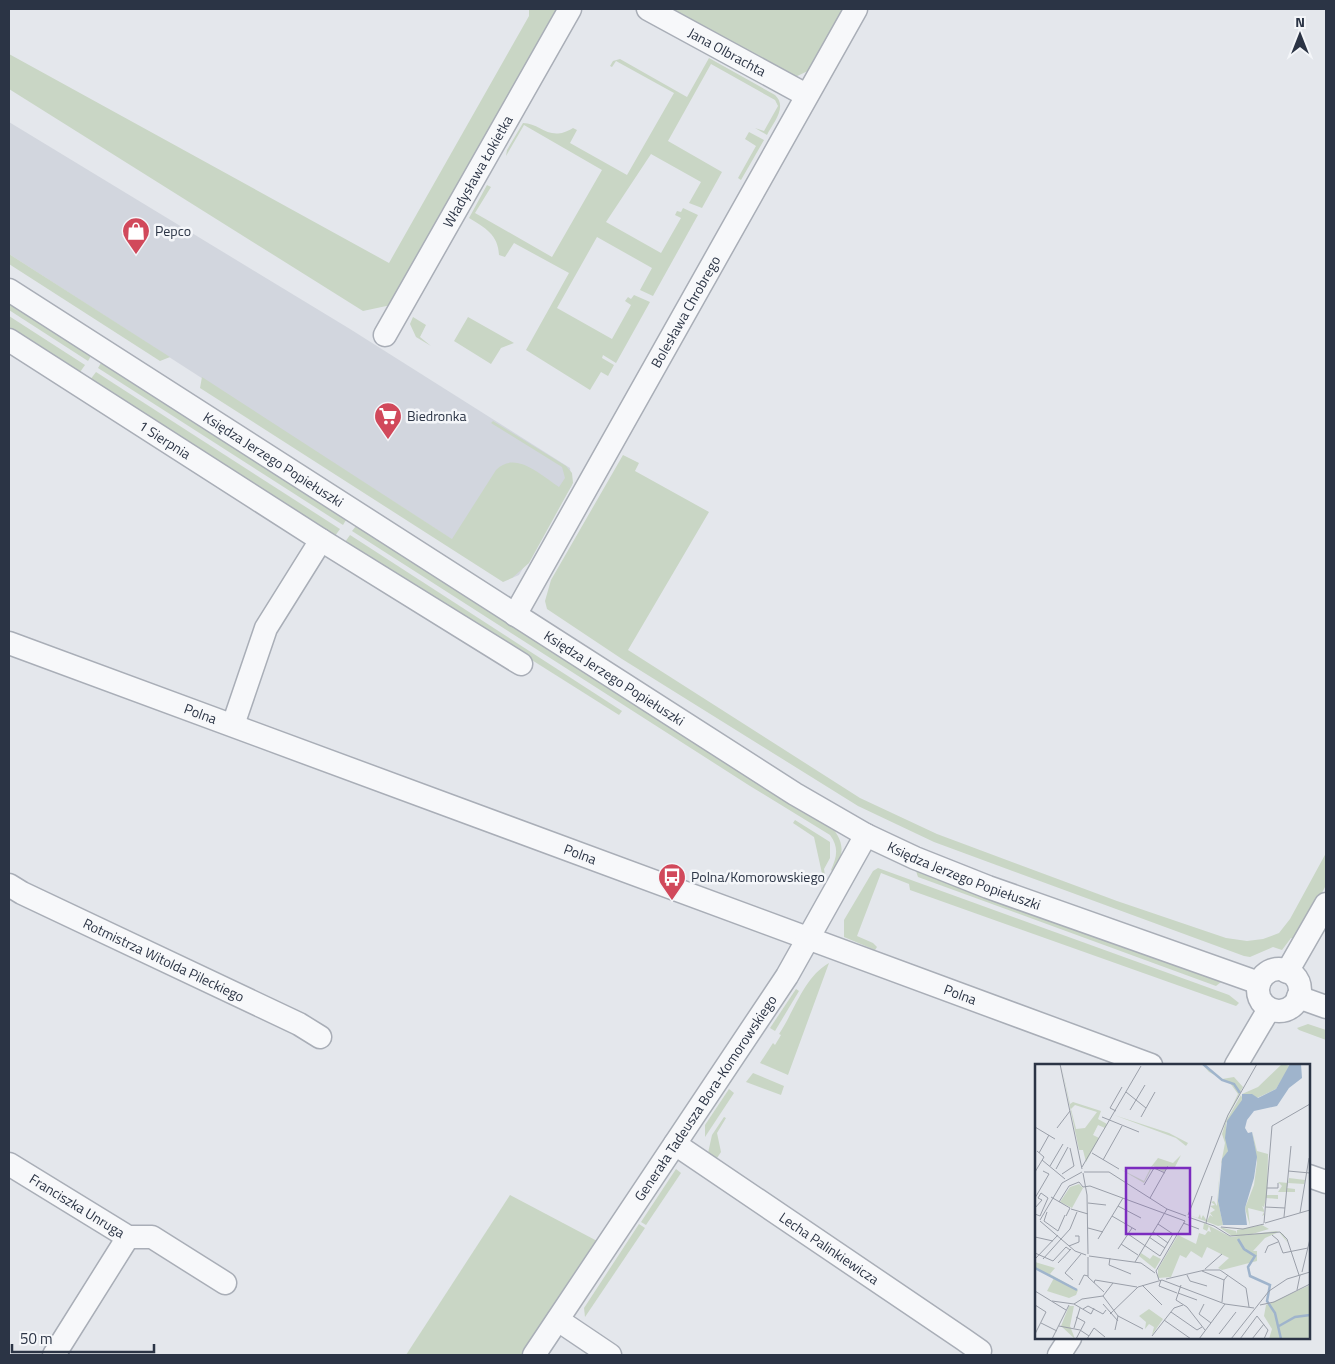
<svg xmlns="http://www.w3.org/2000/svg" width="1335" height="1364" viewBox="0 0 1335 1364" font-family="'Titillium Web',sans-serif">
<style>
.built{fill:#d2d6de}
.green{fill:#c9d6c5}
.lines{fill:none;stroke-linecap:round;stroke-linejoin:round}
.minor-casing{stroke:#a9aeb7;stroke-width:25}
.minor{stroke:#f7f8fa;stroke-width:22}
.labels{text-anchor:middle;stroke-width:5;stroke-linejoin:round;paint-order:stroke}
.street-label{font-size:14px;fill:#2b3445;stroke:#f4f6f9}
.poi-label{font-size:14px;fill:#2b3445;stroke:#f4f6f9;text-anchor:start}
.inset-river{fill:none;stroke:#9fb4cc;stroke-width:2.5}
.inset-road{fill:none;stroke:#9a9fa9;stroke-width:1}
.view{fill:#7b2cbf;fill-opacity:0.15;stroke:#7b2cbf;stroke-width:2.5}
.inset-edge{fill:none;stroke:#2b3445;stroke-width:2.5}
</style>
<rect width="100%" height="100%" fill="#e4e7ec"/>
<polygon class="built" points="9,122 350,329 570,468 572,485 519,575 512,578 9,254"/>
<g class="green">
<polygon points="529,9 560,9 391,305 363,311 9,89 9,54 389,263 529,16"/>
<polygon points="671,9 846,9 810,70 793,78"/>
<path d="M 709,58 L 775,95 C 788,107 773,123 767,135 L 755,128 L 764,131 L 778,106 L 775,100 L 711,64 L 668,141 L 722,172 L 702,208 L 689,203 L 701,182 L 651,154 L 606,222 L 661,253 L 681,218 L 675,215 L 677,211 L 681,212 L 683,208 L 698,215 L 653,296 L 640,290 L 652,268 L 597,237 L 557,308 L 612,339 L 631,305 L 625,301 L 628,297 L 631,299 L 634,295 L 650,302 L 616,363 L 603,355 L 602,358 L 614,365 L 608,376 L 601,372 L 590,390 L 526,350 L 569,273 L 514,243 L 505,257 L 499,255 C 498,234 485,228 469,218 L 487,185 L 491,187 L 475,213 L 552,257 L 602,170 L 524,125 L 506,156 L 507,150 L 523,123 C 541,123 549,143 573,128 L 577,130 L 570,143 L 627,175 L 674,93 L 616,61 L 612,67 L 610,66 L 613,61 L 620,59 L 687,97 Z"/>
<polygon points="749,132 764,140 741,180 738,178 756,146 745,139"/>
<polygon points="9,254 159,350 170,357 160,361 9,264"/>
<polygon points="9,303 91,356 88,361 9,310"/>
<polygon points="9,316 85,365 80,372 9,327"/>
<polygon points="413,317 426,325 420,337 431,346 416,337 410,324"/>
<polygon points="468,317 514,343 501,348 491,364 454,341"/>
<polygon points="101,363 346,520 343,525 98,368"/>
<polygon points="96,372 340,529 335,536 90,380"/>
<path d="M 202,377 L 452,539 L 496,470 C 515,450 541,475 559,487 L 565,478 L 562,467 L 491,423 L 493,421 L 566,466 L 572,473 L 573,483 L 529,563 L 512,578 L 503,582 L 200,388 Z"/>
<polygon points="623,455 639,463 635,471 709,512 628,650 860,798 937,834 1117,901 1226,938 1247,941 1263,939 1279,933 1290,919 1326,853 1326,885 1298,941 1291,938 1282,950 1273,947 1250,957 1244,956 934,842 858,806 622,659 547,609 545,601 551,580"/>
<path d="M 356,526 L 834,830 C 846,846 842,857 834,873 L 831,870 C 837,857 839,847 830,835 L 750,786 L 352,531 Z"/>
<polygon points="350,535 622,711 619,715 345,542"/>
<polygon points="795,820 830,842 830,858 824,869 825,875 823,878 814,837 793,823"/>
<polygon points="878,868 1229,995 1239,1003 1236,1006 910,890 909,884 881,873 857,936 873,943 877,947 875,950 844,937 844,920 873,871"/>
<polygon points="916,871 1221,982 1216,986 918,877"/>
<path d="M 829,963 L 788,1075 L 760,1063 L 773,1043 L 775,1045 L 781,1035 L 779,1034 C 795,1010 804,977 829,963 Z"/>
<polygon points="796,989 799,991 775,1031 770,1028"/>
<polygon points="1308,1024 1326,1030 1326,1040 1299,1030 1297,1028"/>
<polygon points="753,1073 784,1086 781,1095 746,1082"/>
<polygon points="729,1089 734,1093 705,1137 705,1125"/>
<polygon points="724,1117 726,1118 717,1133 721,1152 717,1158 708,1153 712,1135"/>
<polygon points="676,1169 681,1173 646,1225 641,1222"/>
<polygon points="510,1195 599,1242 523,1355 406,1355"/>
<polygon points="639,1224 645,1228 585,1317 584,1308"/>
</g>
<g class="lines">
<g class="minor-casing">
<g id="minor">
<path id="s1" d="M 648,9 L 806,95"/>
<path id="s2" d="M 9,290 L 795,794 L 866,835 L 915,858 L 988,887 L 1259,983"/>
<path id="s3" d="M 385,335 L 570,9"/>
<path id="s4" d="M 9,340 L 321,540 L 521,664"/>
<path id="s5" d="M 515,615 L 856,9"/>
<path id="s6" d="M 9,643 L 1151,1065"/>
<polyline points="233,725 266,628 321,540"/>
<path id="s7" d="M 9,885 L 22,893 L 299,1024 L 320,1037"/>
<circle cx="1279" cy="990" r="21"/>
<polyline points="1287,972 1326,904"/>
<polyline points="1298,997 1326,1007"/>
<polyline points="1236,1065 1269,1009"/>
<path id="s8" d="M 675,1144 L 963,1339 L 980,1351 L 977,1355"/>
<path id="s9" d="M 9,1164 L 128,1237 L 152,1237 L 225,1283"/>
<polyline points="1309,1176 1326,1182"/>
<polyline points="558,1320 610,1355"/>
<polyline points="54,1355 128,1237"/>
<path id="s10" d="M 534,1355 L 787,976 L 866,835"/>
<polyline points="1059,1355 1070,1338"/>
</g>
</g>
<use href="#minor" class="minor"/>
</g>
<defs>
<g id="shop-pin" transform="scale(1.4375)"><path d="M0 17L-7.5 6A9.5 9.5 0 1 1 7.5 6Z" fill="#d1495b" stroke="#f4f6f9"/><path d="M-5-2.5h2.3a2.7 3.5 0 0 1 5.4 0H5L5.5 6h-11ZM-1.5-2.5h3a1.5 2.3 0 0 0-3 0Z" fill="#fff"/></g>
<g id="supermarket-pin" transform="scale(1.4375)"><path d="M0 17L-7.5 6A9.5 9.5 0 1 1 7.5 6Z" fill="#d1495b" stroke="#f4f6f9"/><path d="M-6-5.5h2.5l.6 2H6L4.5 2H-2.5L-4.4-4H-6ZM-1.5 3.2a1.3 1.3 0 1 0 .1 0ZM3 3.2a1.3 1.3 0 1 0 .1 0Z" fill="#fff"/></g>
<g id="bus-pin" transform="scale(1.4375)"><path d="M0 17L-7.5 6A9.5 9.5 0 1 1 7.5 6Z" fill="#d1495b" stroke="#f4f6f9"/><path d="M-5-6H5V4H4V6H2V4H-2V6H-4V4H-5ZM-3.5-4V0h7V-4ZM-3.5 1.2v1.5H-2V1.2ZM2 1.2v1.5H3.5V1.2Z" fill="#fff"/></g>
</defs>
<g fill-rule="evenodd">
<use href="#shop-pin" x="136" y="231"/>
<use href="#supermarket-pin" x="388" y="416"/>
<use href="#bus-pin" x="672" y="877"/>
</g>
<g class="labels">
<g class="street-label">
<text dy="5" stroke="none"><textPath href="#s1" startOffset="90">Jana Olbrachta</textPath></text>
<text dy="5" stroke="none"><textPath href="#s3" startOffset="188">Władysława Łokietka</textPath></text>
<text dy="5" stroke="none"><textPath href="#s5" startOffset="348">Bolesława Chrobrego</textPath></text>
<text dy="5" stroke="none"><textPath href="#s4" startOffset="185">1 Sierpnia</textPath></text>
<text dy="5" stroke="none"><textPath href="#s2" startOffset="314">Księdza Jerzego Popiełuszki</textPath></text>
<text dy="5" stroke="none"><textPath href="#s2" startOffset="719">Księdza Jerzego Popiełuszki</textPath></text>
<text dy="5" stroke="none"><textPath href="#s6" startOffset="204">Polna</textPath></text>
<text dy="5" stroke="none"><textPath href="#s6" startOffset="609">Polna</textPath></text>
<text dy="5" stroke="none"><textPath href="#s2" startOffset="1122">Księdza Jerzego Popiełuszki</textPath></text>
<text dy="5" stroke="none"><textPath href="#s7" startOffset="172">Rotmistrza Witolda Pileckiego</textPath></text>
<text dy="5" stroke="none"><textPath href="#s6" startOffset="1014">Polna</textPath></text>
<text dy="5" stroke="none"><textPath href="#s10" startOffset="309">Generała Tadeusza Bora-Komorowskiego</textPath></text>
<text dy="5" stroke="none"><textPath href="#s9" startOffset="80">Franciszka Unruga</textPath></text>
<text dy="5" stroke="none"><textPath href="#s8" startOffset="186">Lecha Palinkiewicza</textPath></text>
</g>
<g class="poi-label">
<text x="155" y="236">Pepco</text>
<text x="407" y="421">Biedronka</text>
<text x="691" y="882">Polna/Komorowskiego</text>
</g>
</g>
<g transform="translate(1035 1064)">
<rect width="275" height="275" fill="#e4e7ec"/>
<path d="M 26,0 L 35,40 L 38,38 L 66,47 L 63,55 L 72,60 L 70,64 L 63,61 L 58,71 L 64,74 L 51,98 L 48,86 L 44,86 ZM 40,41 L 62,48 L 50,64 L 41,65 L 36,45 ZM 167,0 L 187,15 L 199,13 L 208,23 L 187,63 L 203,30 L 195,19 L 174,8 ZM 247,0 L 255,2 L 241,25 L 222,34 L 207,30 L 223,23 ZM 206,31 L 208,36 L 191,59 L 193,87 L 186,100 L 190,79 L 187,70 L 191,57 ZM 79,51 L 134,69 L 153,79 L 151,82 L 141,74 ZM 217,67 L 222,87 L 233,90 L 232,131 L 243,131 L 243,135 L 231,134 L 229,143 L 227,142 L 229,146 L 229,151 L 227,152 L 229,148 L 213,144 L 215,162 L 210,144 L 219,121 L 222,98 ZM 146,91 L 139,105 L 133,102 L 129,108 L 118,102 L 109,119 L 85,105 L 109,117 L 116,103 L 123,94 L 138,99 ZM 185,102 L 183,137 L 188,161 L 183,162 L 154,151 L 163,154 L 165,150 L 166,155 L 168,151 L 172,157 L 175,151 L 178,153 L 175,149 L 180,146 L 175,142 L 180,141 L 176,138 L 179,137 L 182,142 ZM 254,114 L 270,116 L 269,120 L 253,119 L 252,124 L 260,125 L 260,128 L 243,128 L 247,122 L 243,118 L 253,119 ZM 44,120 L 48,124 L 37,144 L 25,138 L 35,123 ZM 169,159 L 196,173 L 241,167 L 244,168 L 248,170 L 250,173 L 253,179 L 244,168 L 230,174 L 218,187 L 222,187 L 222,197 L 187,206 L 183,204 L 194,194 L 172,183 L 167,194 L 156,187 L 151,194 L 145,191 L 136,213 L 123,214 L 123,205 L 143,171 L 161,180 L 164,169 L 170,171 L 173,167 L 176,168 L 174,162 L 172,167 L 168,165 ZM 227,161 L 234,165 L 214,171 L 197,172 L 184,163 L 201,167 L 202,170 L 202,166 ZM 106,189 L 115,195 L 118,191 L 126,195 L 120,205 L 104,192 ZM 0,198 L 20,204 L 15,210 L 43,226 L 41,231 L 34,234 L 12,227 L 19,214 L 0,204 ZM 275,221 L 275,275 L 234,275 L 237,265 L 229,252 L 231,241 ZM 34,242 L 39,242 L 35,262 L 40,275 L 26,262 ZM 114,245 L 128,255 L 117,271 L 119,263 L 114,260 L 110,265 L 111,258 L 104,252 Z" fill="#c9d6c5" fill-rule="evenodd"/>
<path d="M 255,0 L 266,0 L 267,14 L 254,24 L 242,42 L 219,47 L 212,56 L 210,64 L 213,69 L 217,68 L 222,93 L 219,114 L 210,144 L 212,161 L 188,161 L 183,137 L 187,95 L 193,87 L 190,74 L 192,57 L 207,36 L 207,30 L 217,30 L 223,34 L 241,25 Z" fill="#9fb4cc"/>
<path class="inset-river" d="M 168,0 L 187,16 L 199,20 L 205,29M 203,175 L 209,185 L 220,192 L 213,203 L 215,212 L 235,221 L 232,237 L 240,249 L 246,275M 0,204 L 42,226M 244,262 L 260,253 L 275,251"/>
<path class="inset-road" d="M 25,0 L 47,105M 91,28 L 111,44M 95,46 L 110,21M 81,47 L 75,44 L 87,23M 67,53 L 104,68M 106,53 L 120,28M 0,63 L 20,75M 22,64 L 35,47M 4,89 L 14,71M 57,89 L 84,105M 7,96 L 30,115M 68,96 L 87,62M 15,102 L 28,80M 47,103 L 106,2M 21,105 L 33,83M 253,107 L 275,109M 0,108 L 9,93 L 2,87M 49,108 L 74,108 L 132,145 L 151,152M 48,109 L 52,131 L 53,190M 27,110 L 39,102 L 35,84M 109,121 L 119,104 L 130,109M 232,124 L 243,124 L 243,119M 16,133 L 35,144 L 31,152M 0,134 L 14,110 L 8,107M 115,134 L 133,102M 24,138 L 34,122 L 44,118 L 48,123 L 55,122 L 150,157M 53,139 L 71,141M 83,142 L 106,154M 230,143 L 250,144M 0,144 L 7,136 L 3,134 L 6,129 L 13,134 L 5,152 L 0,150M 36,145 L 53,150M 12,148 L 9,157 L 23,167M 265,149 L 274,94M 153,151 L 193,51 L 222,0M 77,152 L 101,166M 153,153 L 179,162 L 195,172 L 245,168 L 252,175 L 264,211M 249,153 L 256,82M 5,156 L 27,119 L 47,108M 5,157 L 40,187 L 51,191M 148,159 L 164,165M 171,159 L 177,132M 229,159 L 237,62 L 275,40M 230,159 L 275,146M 123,160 L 138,170 L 125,192M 186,163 L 208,165 L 229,160M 53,164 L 68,168M 23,167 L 30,151M 118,168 L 133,179M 93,170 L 109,181M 237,171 L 243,176 L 248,189 L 273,184M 0,173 L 18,177M 114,173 L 130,184M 63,175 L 88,134M 86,180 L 103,191M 109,181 L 125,192M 34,182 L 44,178 L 44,172 L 40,172M 83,185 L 97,164M 0,189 L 18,197 L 31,183 L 35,186M 230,189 L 233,182 L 243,178M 54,192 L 106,199 L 120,209M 53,193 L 53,213 L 69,228M 75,194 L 74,201 L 96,210M 0,195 L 23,171M 8,195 L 35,165 L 42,148M 100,198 L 132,145M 23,199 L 36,185M 170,205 L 187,190M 167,207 L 189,216M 267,208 L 275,175M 152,211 L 155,217 L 172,222M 131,215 L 170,206 L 185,206 L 211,224 L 214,243M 38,216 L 30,209 L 46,190M 124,216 L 121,207 L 150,157M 126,216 L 124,222 L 142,229M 59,219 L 60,216 L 78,219M 44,221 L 49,211 L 53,212M 107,221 L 127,241M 146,221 L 141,236 L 152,243 L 170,266M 262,226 L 265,211M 0,227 L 31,246M 143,229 L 162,236M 68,232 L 78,219 L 102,223M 68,232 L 83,252 L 80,266M 17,237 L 39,240 L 56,250 L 59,244M 187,238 L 189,216 L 193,211M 39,240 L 47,235 L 68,232M 68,240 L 83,257M 169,240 L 164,250 L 176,259M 0,241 L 11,248 L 0,270M 225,241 L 239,238 L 275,220M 48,245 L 53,242 L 68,250 L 71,246M 136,248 L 162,266 L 167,263M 75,250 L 103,223 L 127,216 L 190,240 L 219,244M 83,252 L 108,265M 129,256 L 156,275M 6,259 L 22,267M 24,262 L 45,266 L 54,272M 39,264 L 45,244M 184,270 L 201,248M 117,272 L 139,244 L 148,241M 17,275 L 34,241M 41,275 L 50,258 L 41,253M 52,275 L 59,264 L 70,273M 164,275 L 190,240M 196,275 L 234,227 L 252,215 L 275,208M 205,275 L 222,252 L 233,266 L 229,275M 217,275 L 229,260"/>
<path class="view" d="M 91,104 L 155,104 L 155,170 L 91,170 Z"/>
<rect width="275" height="275" class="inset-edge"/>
</g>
<rect width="1335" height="1364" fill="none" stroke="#2b3445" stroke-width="20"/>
<g transform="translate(1300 35)" stroke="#f4f6f9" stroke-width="4" paint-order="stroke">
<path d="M0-4L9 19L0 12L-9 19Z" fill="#2b3445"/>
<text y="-8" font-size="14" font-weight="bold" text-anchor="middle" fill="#2b3445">N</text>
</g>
<path d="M12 1344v8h142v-8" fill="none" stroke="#2b3445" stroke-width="2.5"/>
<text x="20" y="1344" font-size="15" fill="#2b3445" stroke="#f4f6f9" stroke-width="4" paint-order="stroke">50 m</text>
</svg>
